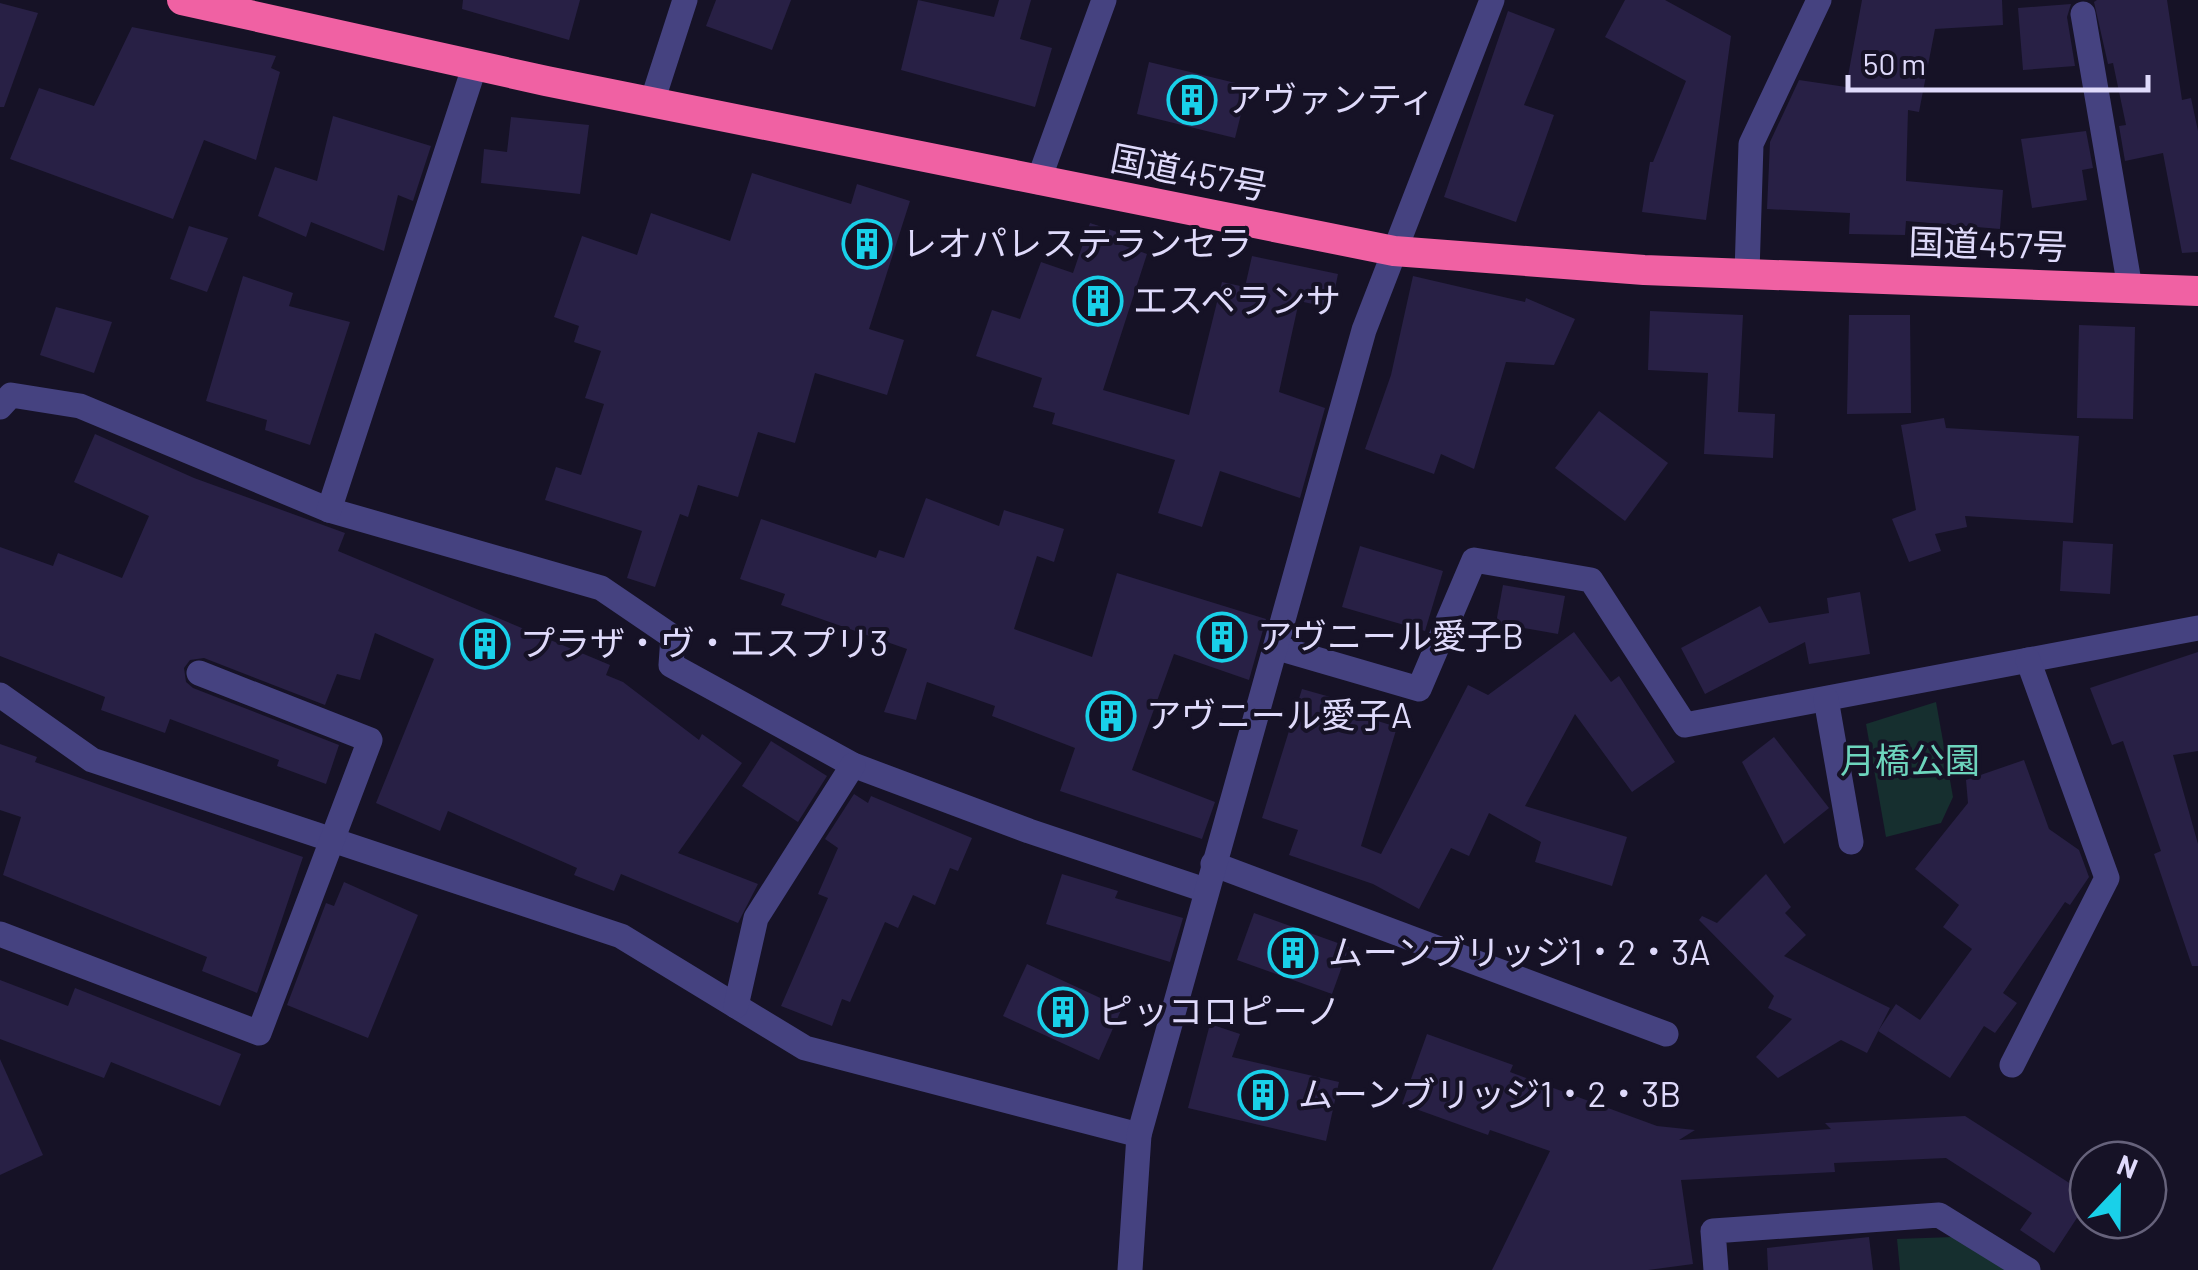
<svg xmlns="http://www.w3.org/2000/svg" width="2198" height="1270" viewBox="0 0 2198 1270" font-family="Barlow,'Noto Sans JP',sans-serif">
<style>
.green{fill:#162f2f}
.building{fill:#282045}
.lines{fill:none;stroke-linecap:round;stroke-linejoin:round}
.minor{stroke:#454280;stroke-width:25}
.highway{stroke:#f061a3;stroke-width:30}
.labels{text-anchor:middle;stroke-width:8;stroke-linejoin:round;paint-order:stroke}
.poi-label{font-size:35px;fill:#dfdafb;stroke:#161226;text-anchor:start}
.street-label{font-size:35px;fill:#dfdafb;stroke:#161226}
.park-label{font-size:35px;fill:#6dd5bd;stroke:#161226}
</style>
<rect width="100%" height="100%" fill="#161226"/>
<g class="green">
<polygon points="1936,702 1953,797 1941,823 1886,837 1866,724"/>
<polygon points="1953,1237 2009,1270 1900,1270 1897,1239"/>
</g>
<g class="building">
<polygon points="463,0 580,0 569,40 462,9"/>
<polygon points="716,0 791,0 772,50 706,26"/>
<polygon points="918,0 994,17 999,0 1031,0 1020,39 1052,48 1035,107 901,70"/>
<polygon points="1625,0 1665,0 1731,36 1706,220 1642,212 1650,162 1653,162 1686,81 1605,37"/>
<polygon points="1862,0 2002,0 2003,25 1935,29 1919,112 1908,110 1906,181 2003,190 2000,229 1906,221 1905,235 1849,234 1850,213 1767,209 1770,142 1799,80 1846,87"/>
<polygon points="2097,0 2167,0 2182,100 2191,98 2198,131 2198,252 2182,253 2163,153 2125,161 2119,126 2126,125 2113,63 2108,64 2094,2"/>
<polygon points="0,3 38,13 4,107 0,107"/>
<polygon points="2071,4 2067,17 2075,66 2023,70 2018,8"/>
<polygon points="1508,11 1555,29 1524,105 1554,115 1516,222 1444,197"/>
<polygon points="132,27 276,56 271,68 280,72 256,160 204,140 173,219 10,159 39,88 94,106"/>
<polygon points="1149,62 1248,86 1235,138 1137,114"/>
<polygon points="333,116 431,146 413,201 398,195 384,251 311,222 306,237 258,216 275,167 317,181"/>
<polygon points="511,117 589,125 580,194 481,183 484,149 507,152"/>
<polygon points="2086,131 2093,168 2082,170 2087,200 2032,208 2021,139"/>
<polygon points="752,173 851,204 857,184 910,201 869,329 904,340 887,395 815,373 795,443 758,432 738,497 698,485 688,517 680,514 655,587 627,578 642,531 545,500 556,467 581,475 604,404 585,398 601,351 574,342 579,326 554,317 582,236 637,255 651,213 730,241"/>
<polygon points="1090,223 1120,233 1117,243 1147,254 1103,390 1189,415 1222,282 1245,287 1252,256 1338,274 1331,308 1299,301 1279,392 1325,408 1300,498 1220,471 1202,527 1158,513 1175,460 1052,424 1055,413 1033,407 1042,378 976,356 992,310 1020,319 1041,262 1073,273"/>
<polygon points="189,226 228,238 207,292 170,279"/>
<polygon points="243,276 293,293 289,306 350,322 310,445 265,430 267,420 206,401"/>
<polygon points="1413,276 1525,302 1526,298 1575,319 1554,365 1506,362 1474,469 1441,454 1434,474 1365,449 1391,375"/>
<polygon points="56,307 112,322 94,373 40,355"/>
<polygon points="1650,311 1743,315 1738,412 1775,414 1773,458 1704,454 1708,373 1648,370"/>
<polygon points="1849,315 1910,315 1911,413 1847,414"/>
<polygon points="2079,325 2135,327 2133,419 2077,418"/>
<polygon points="1599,411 1668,463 1625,521 1555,468"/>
<polygon points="1944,418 1946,428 2079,436 2073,523 1965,516 1967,527 1935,534 1941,551 1909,562 1892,519 1916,510 1901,425"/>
<polygon points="95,434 194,478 345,533 338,551 610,665 606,675 623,682 699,740 702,734 742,763 678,853 758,884 738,923 621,874 614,891 574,875 577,868 448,811 440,831 376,803 434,659 375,633 360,680 337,674 325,705 204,658 190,660 184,668 186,682 193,688 339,745 326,784 277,766 279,760 170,719 165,733 101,710 105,697 0,656 0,547 53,566 58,553 122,578 149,516 74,482"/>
<polygon points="926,498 999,526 1004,510 1064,529 1054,562 1037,556 1014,629 1092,657 1117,573 1266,619 1249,680 1174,654 1132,770 1215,802 1202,839 1060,791 1075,748 992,716 995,706 927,682 916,720 884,712 907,649 781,605 785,594 740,579 761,519 876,558 879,550 904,558"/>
<polygon points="2063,541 2113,544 2110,594 2060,591"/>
<polygon points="1360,546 1443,571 1425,631 1342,607"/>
<polygon points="1503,585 1565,596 1558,634 1496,623"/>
<polygon points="1860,592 1870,654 1809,664 1805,642 1705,694 1681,648 1760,606 1769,623 1829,613 1827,598"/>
<polygon points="1574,632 1611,682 1619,676 1675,762 1632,792 1575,714 1525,806 1627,837 1612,886 1535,862 1541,842 1489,813 1469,856 1451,848 1419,909 1373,884 1289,855 1298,830 1262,818 1302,689 1355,704 1352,713 1397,727 1361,846 1381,854 1468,685 1488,695"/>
<polygon points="2198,652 2198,751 2173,755 2198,844 2198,966 2192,966 2154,854 2161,851 2123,741 2112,745 2090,688"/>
<polygon points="1774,737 1829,808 1784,844 1742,762"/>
<polygon points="771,741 827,776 798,822 742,786"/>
<polygon points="0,744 37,757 35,762 303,857 257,993 202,971 207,957 3,875 21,817 0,810"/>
<polygon points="2024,760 2049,829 2079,850 2089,877 2070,905 2065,902 2003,993 2017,1003 1995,1033 1984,1026 1950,1078 1878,1031 1896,1004 1920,1020 1972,949 1943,927 1959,905 1915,869 1968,803 1966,780"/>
<polygon points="854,794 868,803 871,796 972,838 958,871 950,868 935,905 913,895 898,928 885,922 850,1002 842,999 832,1026 781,1006 828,898 818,894 838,848 825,839"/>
<polygon points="1062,874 1118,891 1115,898 1183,918 1170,962 1046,924"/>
<polygon points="1766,874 1791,907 1785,913 1806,935 1784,956 1890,1008 1867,1053 1841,1040 1778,1078 1756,1057 1792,1019 1768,1008 1774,996 1699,920 1702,916 1717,923"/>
<polygon points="344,882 418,915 368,1038 287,1005 326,903 334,906"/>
<polygon points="1254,913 1349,947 1332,994 1237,960"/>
<polygon points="1027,964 1122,1008 1099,1060 1003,1016"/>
<polygon points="0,980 68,1006 75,988 241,1054 220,1106 111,1062 104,1078 0,1039"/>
<polygon points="1210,1024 1240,1034 1232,1057 1339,1082 1326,1141 1188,1108"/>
<polygon points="1427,1034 1513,1065 1510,1072 1657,1126 1695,1130 1679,1140 1831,1129 1825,1123 1965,1116 2088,1195 2088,1201 2054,1253 2020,1230 2032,1213 1946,1158 1834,1163 1835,1172 1681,1180 1693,1264 1648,1270 1492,1270 1550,1151 1490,1130 1488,1135 1402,1104"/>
<polygon points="0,1059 43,1155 0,1175"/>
<polygon points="1869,1237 1873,1270 1768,1270 1767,1248"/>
</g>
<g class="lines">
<g class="minor">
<polyline points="2083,14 2130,288"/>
<polyline points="652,102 685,0"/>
<polyline points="1038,182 1104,0"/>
<polyline points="1747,273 1751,144 1819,0"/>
<polyline points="0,407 11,395 80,406 329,510 601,588 673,637 671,665 853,765 1029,831 1205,890"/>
<polyline points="329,510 475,65"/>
<polyline points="1278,648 1419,689 1474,560 1591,580 1685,725 2198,628"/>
<polyline points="0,695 92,760 621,936 805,1048 1139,1135"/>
<polyline points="1826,699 1851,842"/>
<polyline points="1213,864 1666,1034"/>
<polyline points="0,934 259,1033 370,740 199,673"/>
<polyline points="736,1006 756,918 853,765"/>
<polyline points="2012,1065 2107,878 2028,660"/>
<polyline points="1130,1270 1139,1135 1364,330 1492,0"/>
<polyline points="1716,1270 1713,1231 1939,1215 2028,1270"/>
</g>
<polyline class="highway" points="182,0 546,81 1394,251 1644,270 2198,291"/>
</g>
<defs>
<g id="building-ring" transform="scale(2.5)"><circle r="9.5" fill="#161226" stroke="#19d0e9" stroke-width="1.5"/><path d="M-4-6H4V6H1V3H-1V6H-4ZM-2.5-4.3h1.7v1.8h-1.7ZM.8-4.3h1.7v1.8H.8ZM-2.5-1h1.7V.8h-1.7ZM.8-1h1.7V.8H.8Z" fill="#19d0e9"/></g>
</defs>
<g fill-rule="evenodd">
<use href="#building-ring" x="1192" y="100"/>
<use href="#building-ring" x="867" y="244"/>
<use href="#building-ring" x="1098" y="301"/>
<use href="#building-ring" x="1222" y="637"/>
<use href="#building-ring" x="485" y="644"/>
<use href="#building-ring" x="1111" y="716"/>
<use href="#building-ring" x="1293" y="953"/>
<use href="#building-ring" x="1063" y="1012"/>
<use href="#building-ring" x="1263" y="1095"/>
</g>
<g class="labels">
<g class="poi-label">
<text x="1227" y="112">アヴァンティ</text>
<text x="902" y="256">レオパレステランセラ</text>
<text x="1133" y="313">エスペランサ</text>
<text x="1257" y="649">アヴニール愛子B</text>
<text x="520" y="656">プラザ・ヴ・エスプリ3</text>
<text x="1146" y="728">アヴニール愛子A</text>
<text x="1328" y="965">ムーンブリッジ1・2・3A</text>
<text x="1098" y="1024">ピッコロピーノ</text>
<text x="1298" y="1107">ムーンブリッジ1・2・3B</text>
</g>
<g class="street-label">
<text transform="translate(1189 173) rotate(11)" y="12">国道457号</text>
<text transform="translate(1988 245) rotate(2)" y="12">国道457号</text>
</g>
<g class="park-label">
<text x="1910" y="773">月橋公園</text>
</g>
</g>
<g transform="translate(2118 1190) rotate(22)"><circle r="48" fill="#161226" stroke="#66627b" stroke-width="2.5"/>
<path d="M0-8L18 38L0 25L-18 38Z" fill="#19d0e9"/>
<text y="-15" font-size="28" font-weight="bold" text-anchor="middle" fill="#dfdafb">N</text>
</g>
<path d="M1848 75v15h300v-15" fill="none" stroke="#dfdafb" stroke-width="5"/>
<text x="1863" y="75" font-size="30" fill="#dfdafb" stroke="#161226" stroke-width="8" paint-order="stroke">50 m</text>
</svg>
